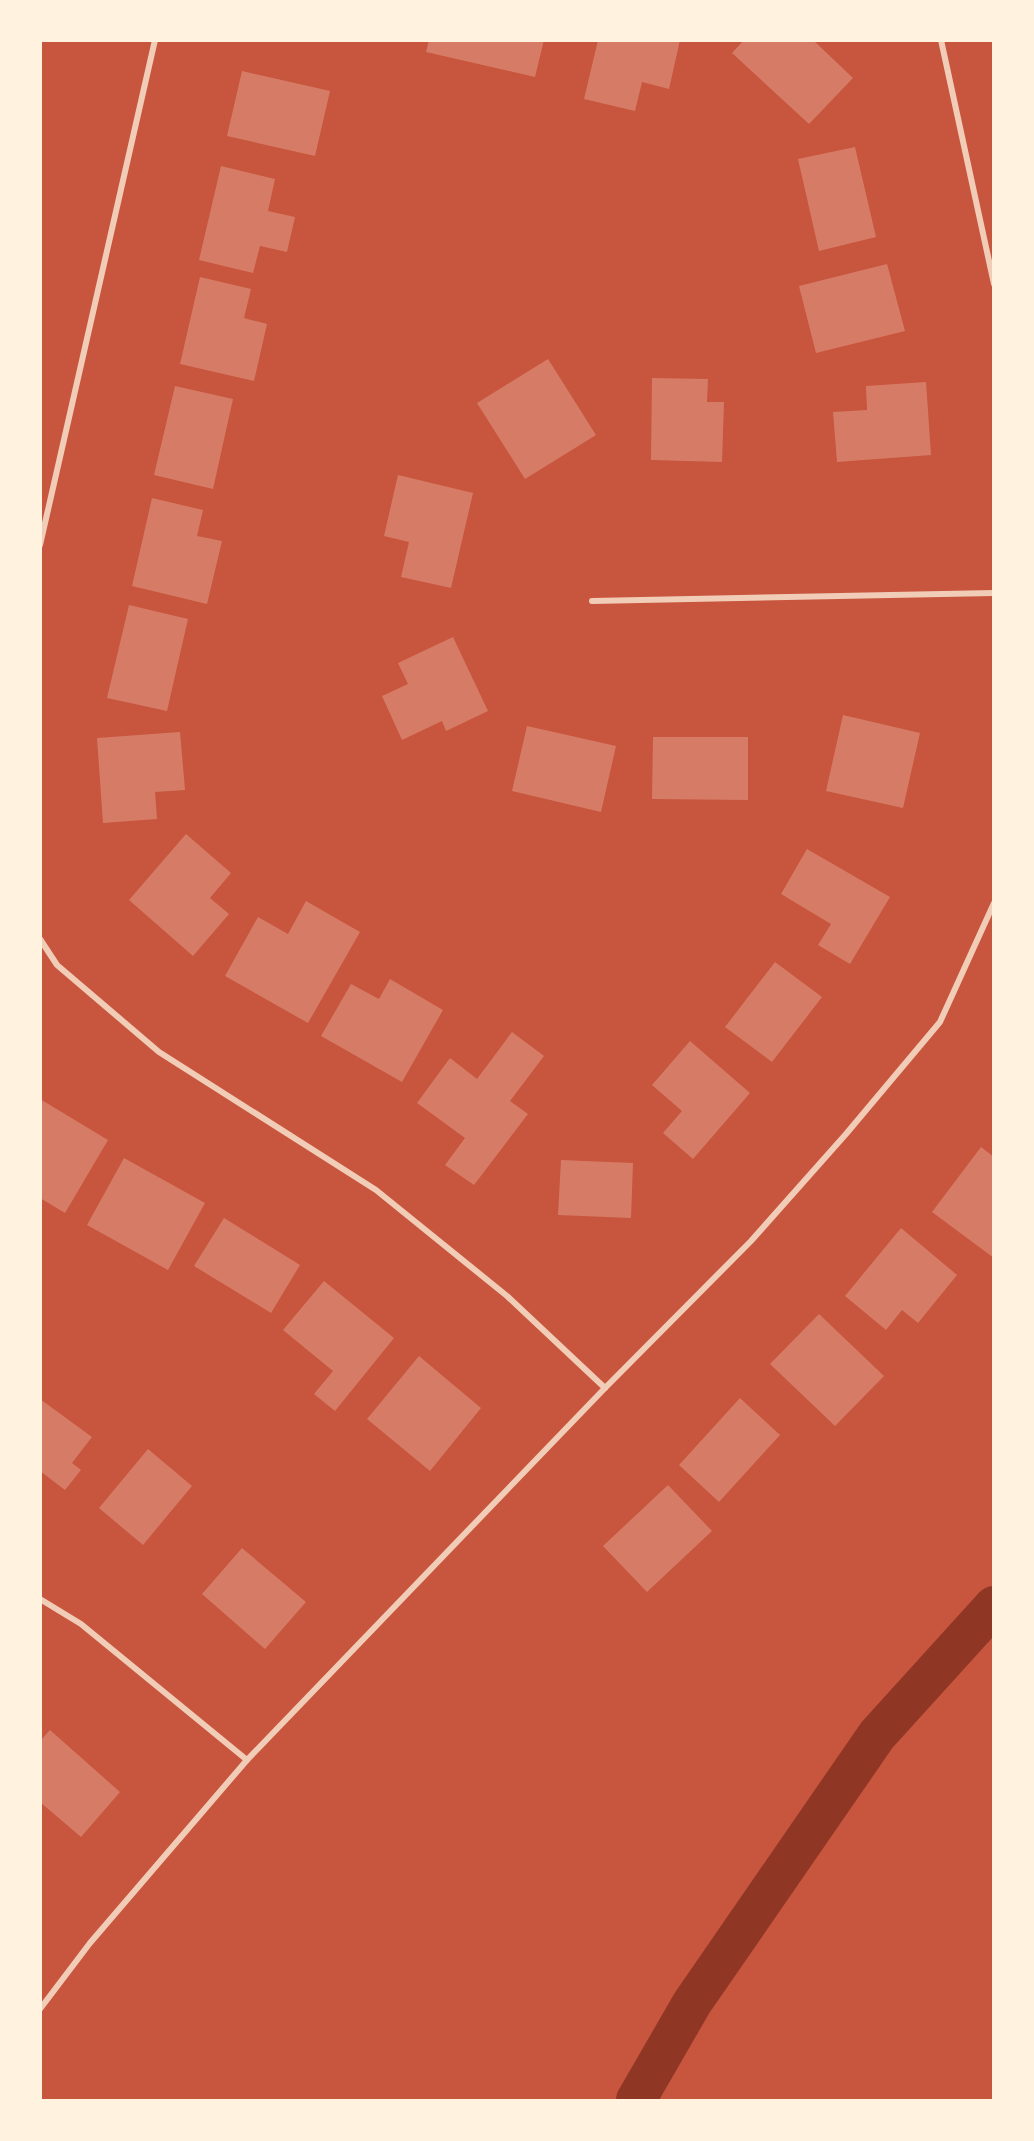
<svg xmlns="http://www.w3.org/2000/svg" width="1034" height="2141" viewBox="0 0 1034 2141" font-family="'Archivo Narrow',sans-serif">
<style>
.lines{fill:none;stroke-linecap:round;stroke-linejoin:round}
.canal{stroke:#8f3625;stroke-width:40}
.building{fill:#d67c66}
.minor{stroke:#f1ccb7;stroke-width:6}
</style>
<rect width="100%" height="100%" fill="#c8553d"/>
<g class="lines">
<polyline class="canal" points="636,2100 692,2003 877,1735 994,1606"/>
</g>
<g class="building">
<polygon points="429,40 544,40 535,77 426,52"/>
<polygon points="598,40 680,40 669,89 642,82 635,111 584,99"/>
<polygon points="744,40 813,40 853,78 809,124 732,53"/>
<polygon points="242,71 330,91 315,156 227,136"/>
<polygon points="855,147 876,237 819,251 798,159"/>
<polygon points="221,166 275,179 268,211 295,217 287,252 260,246 253,273 199,260"/>
<polygon points="887,264 905,331 816,353 799,286"/>
<polygon points="200,277 251,289 244,318 267,324 254,381 180,364"/>
<polygon points="548,359 596,435 525,479 477,403"/>
<polygon points="652,378 708,379 707,402 724,402 722,462 651,460"/>
<polygon points="926,382 931,455 837,462 833,412 867,410 866,386"/>
<polygon points="175,386 233,399 213,489 154,475"/>
<polygon points="398,475 473,493 451,588 401,577 409,542 384,536"/>
<polygon points="152,498 203,510 197,536 222,541 207,604 132,586"/>
<polygon points="129,605 188,619 167,711 107,698"/>
<polygon points="453,637 488,711 446,731 442,721 402,740 382,696 408,684 398,663"/>
<polygon points="843,715 920,733 903,808 826,791"/>
<polygon points="527,726 616,746 601,812 512,791"/>
<polygon points="180,732 185,790 155,792 157,819 103,823 97,738"/>
<polygon points="653,737 748,737 748,800 652,799"/>
<polygon points="186,834 231,873 210,898 229,914 193,956 129,900"/>
<polygon points="807,849 890,897 850,964 818,945 831,924 781,894"/>
<polygon points="306,901 360,932 308,1023 225,976 258,917 288,934"/>
<polygon points="775,962 822,997 772,1062 725,1027"/>
<polygon points="390,979 443,1010 402,1082 321,1036 351,984 379,999"/>
<polygon points="512,1032 544,1056 510,1101 528,1114 474,1185 445,1165 465,1138 417,1103 450,1058 477,1079"/>
<polygon points="690,1041 750,1093 693,1159 663,1133 682,1111 652,1085"/>
<polygon points="40,1099 108,1140 65,1213 40,1198"/>
<polygon points="981,1147 994,1157 994,1258 932,1212"/>
<polygon points="124,1158 205,1203 168,1270 87,1225"/>
<polygon points="561,1160 633,1163 631,1218 558,1215"/>
<polygon points="224,1218 300,1265 271,1313 194,1266"/>
<polygon points="901,1228 957,1275 918,1323 902,1310 886,1330 845,1296"/>
<polygon points="324,1281 394,1338 335,1411 314,1394 333,1371 283,1330"/>
<polygon points="819,1314 884,1376 835,1426 770,1364"/>
<polygon points="419,1356 481,1408 430,1471 367,1419"/>
<polygon points="740,1398 780,1435 719,1502 679,1465"/>
<polygon points="40,1399 92,1437 72,1463 81,1470 65,1490 40,1471"/>
<polygon points="148,1449 192,1486 143,1545 99,1508"/>
<polygon points="668,1485 712,1531 647,1592 603,1546"/>
<polygon points="242,1548 306,1602 265,1649 202,1594"/>
<polygon points="50,1730 120,1792 81,1837 40,1802 40,1741"/>
</g>
<g class="lines">
<g class="minor">
<polyline points="941,40 994,284"/>
<polyline points="40,545 155,40"/>
<polyline points="592,601 994,593"/>
<polyline points="40,939 57,965 159,1052 376,1190 507,1296 605,1388"/>
<polyline points="40,1599 81,1624 247,1760"/>
<polyline points="40,2009 90,1943 247,1760 605,1388 751,1241 846,1134 940,1022 994,903"/>
</g>
</g>
<rect width="1034" height="2141" fill="none" stroke="#fff3e0" stroke-width="84"/>
</svg>
